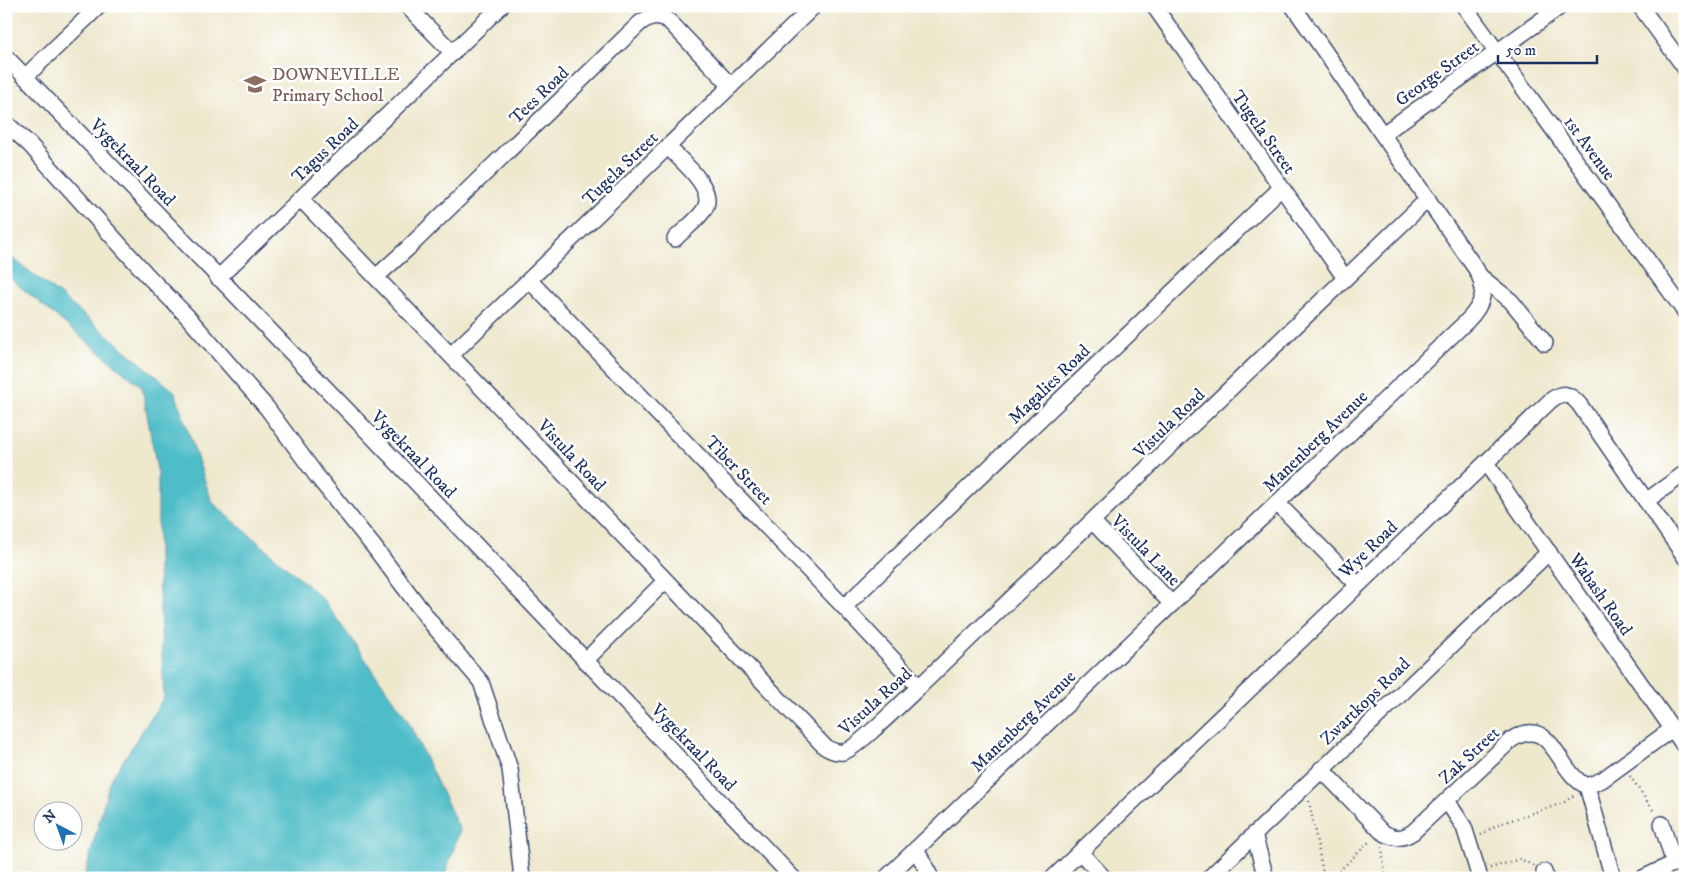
<svg xmlns="http://www.w3.org/2000/svg" width="1691" height="884" viewBox="0 0 1691 884" font-family="'IM FELL DW Pica',serif">
<style>
.water{fill:#50bdc8;stroke:#367693}
.lines{fill:none;stroke-linecap:round;stroke-linejoin:round}
.minor-casing{stroke:#3b4b6f;stroke-width:18}
.path{stroke:#3b4b6f;stroke-width:2.5;stroke-dasharray:1 4;stroke-linecap:butt}
.minor{stroke:#fff;stroke-width:15}
.labels{text-anchor:middle;stroke-width:5;stroke-linejoin:round;paint-order:stroke}
.street-label{font-size:18px;fill:#1b2f5e;stroke:#fff}
.education-label{font-size:18px;fill:#785e54;stroke:#fff;text-anchor:start}
</style>
<rect width="100%" height="100%" fill="#fff"/>
<filter id="ink" filterUnits="userSpaceOnUse"><feTurbulence type="fractalNoise" baseFrequency=".02" numOctaves="2"/><feDisplacementMap in="SourceGraphic" scale="10" xChannelSelector="R" yChannelSelector="G"/><feConvolveMatrix kernelMatrix="1 2 1 2 8 2 1 2 1" color-interpolation-filters="sRGB"/></filter>
<filter id="wash" filterUnits="userSpaceOnUse"><feTurbulence type="fractalNoise" baseFrequency=".0096" numOctaves="4" result="noise"/><feDisplacementMap in="SourceGraphic" scale="20" xChannelSelector="R" yChannelSelector="G"/><feGaussianBlur stdDeviation="1.12" result="paint"/><feColorMatrix in="noise" values="0 0 0 0 0 0 0 0 0 0 0 0 0 0 0 0 0 1.4 0 .05"/><feComposite in="paint" operator="in"/></filter>
<g filter="url(#wash)">
<rect width="100%" height="100%" fill="#eee8cd"/>
<polygon class="water" points="6,253 60,295 175,392 212,502 323,599 406,717 460,830 444,878 84,878 110,781 164,697 158,569 158,475 142,387 6,275"/>
</g>
<g filter="url(#ink)">
<g class="lines">
<g class="minor-casing">
<g id="minor">
<polyline points="407,6 453,53"/>
<polyline points="1154,6 1345,278"/>
<polyline points="1464,6 1685,312"/>
<polyline points="1640,6 1685,68"/>
<polyline points="6,57 368,432 793,878"/>
<polyline points="25,77 99,6"/>
<polyline points="6,123 30,145 148,276 186,315 267,408 316,475 374,547 432,624 481,682 510,769 522,878"/>
<polyline points="1383,134 1561,6"/>
<path d="M 668,147 C 680,160 716,188 705,208 C 699,220 684,229 675,239"/>
<path d="M 301,199 L 825,747 C 830,750 836,753 843,752 C 854,751 907,698 919,687 L 1428,199"/>
<path d="M 376,277 L 407,249 L 640,23 C 651,15 659,14 670,22 L 731,86"/>
<polyline points="1481,277 1511,301 1545,343"/>
<polyline points="218,278 501,6"/>
<polyline points="530,281 844,607 919,687"/>
<polyline points="451,355 814,6"/>
<polyline points="1486,463 1685,747"/>
<polyline points="1646,501 1685,473"/>
<polyline points="1277,503 1358,585"/>
<polyline points="1093,522 1172,604"/>
<polyline points="844,607 1281,188"/>
<polyline points="585,661 665,581"/>
<path d="M 1321,769 L 1381,831 C 1393,839 1401,840 1413,832 L 1511,740 C 1553,712 1557,774 1587,786 L 1602,780 L 1672,729"/>
<polyline points="1587,786 1613,878"/>
<polyline points="1447,801 1464,827 1480,878"/>
<polyline points="1662,824 1674,864"/>
<polyline points="1254,834 1266,878"/>
<polyline points="916,849 931,878"/>
<polyline points="1080,852 1104,878"/>
<polyline points="1544,872 1546,878"/>
<path d="M 886,878 L 1467,321 C 1483,305 1488,290 1476,269 L 1293,6"/>
<path d="M 1053,878 L 1550,401 C 1562,391 1569,393 1579,404 L 1685,557"/>
<polyline points="1209,878 1549,552"/>
<polyline points="1643,878 1685,858"/>
</g>
</g>
<g class="path">
<polyline points="1630,776 1655,813"/>
<polyline points="1309,801 1324,878"/>
<polyline points="1481,835 1496,825 1563,803 1576,794"/>
<polyline points="1382,847 1385,878"/>
<polyline points="1490,868 1520,859 1534,866"/>
<polyline points="1332,878 1371,840"/>
</g>
<use href="#minor" class="minor"/>
</g>
</g>
<defs>
<g id="school-bare" transform="scale(1.725)"><path d="M0-5L7-2L0 1L-7-2ZM-4 1L0 2.5L4 1V4Q0 6-4 4Z" fill="#8d6e63" stroke="#fff" stroke-width="2.5" paint-order="stroke"/></g>
</defs>
<g fill-rule="evenodd">
<use href="#school-bare" x="255" y="84"/>
</g>
<g class="labels">
<g class="street-label">
<text transform="translate(1437 73) rotate(-36)" y="6">George Street</text>
<text transform="translate(539 95) rotate(-44)" y="6">Tees Road</text>
<text transform="translate(1264 132) rotate(55)" y="6">Tugela Street</text>
<text transform="translate(1590 148) rotate(54)" y="6">1st Avenue</text>
<text transform="translate(325 150) rotate(-44)" y="6">Tagus Road</text>
<text transform="translate(133 162) rotate(46)" y="6">Vygekraal Road</text>
<text transform="translate(620 168) rotate(-44)" y="6">Tugela Street</text>
<text transform="translate(1049 384) rotate(-44)" y="6">Magalies Road</text>
<text transform="translate(1169 423) rotate(-44)" y="6">Vistula Road</text>
<text transform="translate(1315 441) rotate(-44)" y="6">Manenberg Avenue</text>
<text transform="translate(414 454) rotate(46)" y="6">Vygekraal Road</text>
<text transform="translate(572 455) rotate(47)" y="6">Vistula Road</text>
<text transform="translate(739 470) rotate(46)" y="6">Tiber Street</text>
<text transform="translate(1368 549) rotate(-44)" y="6">Wye Road</text>
<text transform="translate(1146 550) rotate(46)" y="6">Vistula Lane</text>
<text transform="translate(1601 594) rotate(55)" y="6">Wabash Road</text>
<text transform="translate(875 701) rotate(-42)" y="6">Vistula Road</text>
<text transform="translate(1365 701) rotate(-44)" y="6">Zwartkops Road</text>
<text transform="translate(1023 721) rotate(-44)" y="6">Manenberg Avenue</text>
<text transform="translate(694 747) rotate(46)" y="6">Vygekraal Road</text>
<text transform="translate(1469 755) rotate(-43)" y="6">Zak Street</text>
</g>
<g class="education-label">
<text x="272" y="80">DOWNEVILLE<tspan x="272" dy="21">Primary School</tspan></text>
</g>
</g>
<rect width="1691" height="884" fill="none" stroke="#fff" stroke-width="25"/>
<g transform="translate(58 826) rotate(319)"><circle r="24" fill="#ffffff" stroke="#a4acbf"/>
<path d="M0-4L9 19L0 12L-9 19Z" fill="#1f6fb2"/>
<text y="-8" font-size="14" font-weight="bold" text-anchor="middle" fill="#1b2f5e">N</text>
</g>
<path d="M1498 55v8h99v-8" fill="none" stroke="#1b2f5e" stroke-width="2.5"/>
<text x="1506" y="55" font-size="15" fill="#1b2f5e" stroke="#ffffff" stroke-width="4" paint-order="stroke">50 m</text>
</svg>
